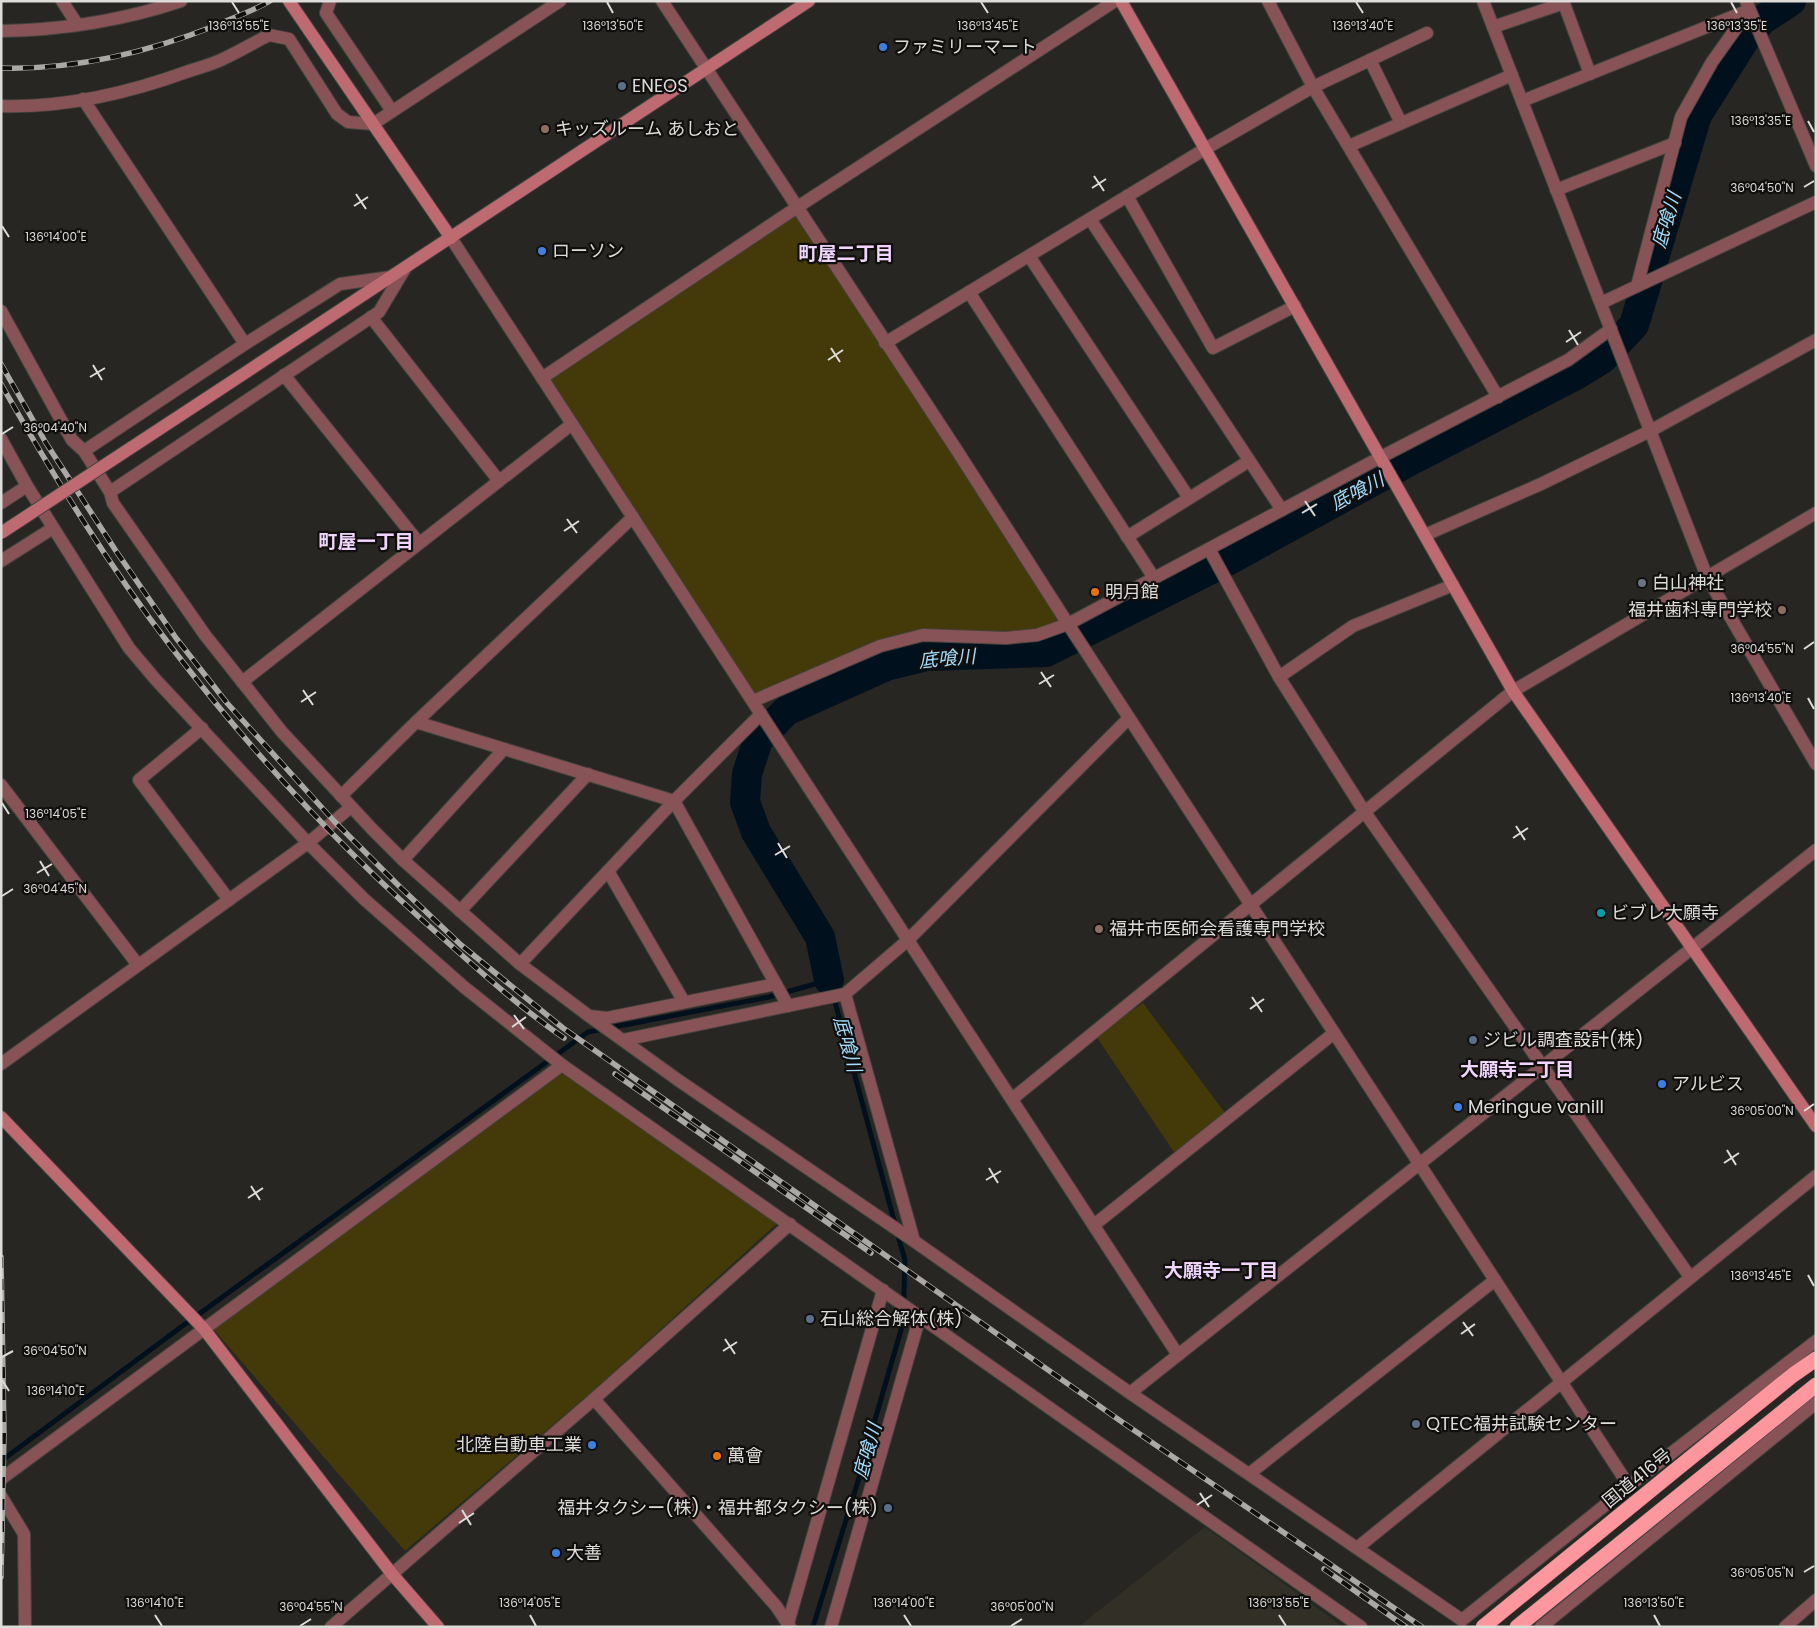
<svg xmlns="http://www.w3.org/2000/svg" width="1817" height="1628" viewBox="0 0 1817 1628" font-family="Poppins,'Noto Sans JP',sans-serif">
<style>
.built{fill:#323026}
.green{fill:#433909}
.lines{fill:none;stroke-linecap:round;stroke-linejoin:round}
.stream{stroke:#00111d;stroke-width:5}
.river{stroke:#00111d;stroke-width:30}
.street-casing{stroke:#44433f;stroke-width:14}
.secondary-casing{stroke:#44433f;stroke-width:14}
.highway-casing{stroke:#44433f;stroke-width:16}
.street{stroke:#875356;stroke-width:12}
.secondary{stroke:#bd6a70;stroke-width:12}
.highway{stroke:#fe969e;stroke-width:15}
.rail-casing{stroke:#aaa9a5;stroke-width:5.5}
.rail{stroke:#100f0e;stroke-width:4;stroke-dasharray:11;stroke-linecap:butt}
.secondary-bridge-casing{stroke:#44433f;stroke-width:14;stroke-linecap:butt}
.highway-bridge-casing{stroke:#44433f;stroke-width:16;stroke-linecap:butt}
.secondary-bridge{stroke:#bd6a70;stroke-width:12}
.highway-bridge{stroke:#fe969e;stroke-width:15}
.ticks{fill:none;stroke:#dddcd9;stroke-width:2}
.shop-dot{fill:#3f7fe0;stroke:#100f0e;stroke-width:2}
.service-dot{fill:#5c6f8a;stroke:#100f0e;stroke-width:2}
.education-dot{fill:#8d6e63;stroke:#100f0e;stroke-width:2}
.worship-dot{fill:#6b7280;stroke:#100f0e;stroke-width:2}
.food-dot{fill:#e8710a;stroke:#100f0e;stroke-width:2}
.culture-dot{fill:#0f9aa8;stroke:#100f0e;stroke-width:2}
.labels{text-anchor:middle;stroke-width:4.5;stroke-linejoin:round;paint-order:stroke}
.poi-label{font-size:18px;fill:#dddcd9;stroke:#100f0e;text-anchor:start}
.street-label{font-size:18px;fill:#dddcd9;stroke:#100f0e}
.water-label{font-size:19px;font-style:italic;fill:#a2dcfd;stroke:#100f0e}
.neighbourhood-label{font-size:19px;font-weight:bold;fill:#efd5fc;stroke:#100f0e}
.ticks-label{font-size:12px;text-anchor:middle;fill:#dddcd9;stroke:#100f0e;stroke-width:4.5;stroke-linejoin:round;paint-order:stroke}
</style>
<rect width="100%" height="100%" fill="#272622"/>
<polygon class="built" points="1205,1527 1293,1590 1343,1627 1078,1627"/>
<g class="green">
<polygon points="796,208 1068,624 1006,638 909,639 753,701 542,378"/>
<polygon points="1143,1003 1228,1117 1178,1158 1096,1036"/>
<polygon points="567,1069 782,1219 594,1390 405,1551 214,1330"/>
</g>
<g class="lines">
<g class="stream">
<polyline points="1,1461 177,1330 588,1032 769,997 829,980 895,1224"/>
<polyline points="813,1627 859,1478 870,1437 903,1323 905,1260 897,1232"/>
</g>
<polyline class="river" points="829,980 820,937 756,832 745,802 747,774 758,740 786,711 886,666 927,656 1046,652 1229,560 1404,464 1576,375 1602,359 1634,325 1697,115 1745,39 1762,20 1791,1"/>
<g class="street-casing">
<g id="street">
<polyline points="62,1 77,24"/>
<polyline points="330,1 326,13 392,111"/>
<polyline points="662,1 956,449 1068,624 1629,1486"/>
<polyline points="1268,1 1313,87 1498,397"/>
<polyline points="1483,1 1707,577 1816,764"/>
<polyline points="1563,1 1590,74"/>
<polyline points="1746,1 1816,166"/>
<polyline points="1493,27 1564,3"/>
<path d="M 1,31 C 61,30 124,20 181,1"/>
<polyline points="1370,60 1401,123"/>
<polyline points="83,99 245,344"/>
<polyline points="1522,101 1749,10"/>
<path d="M 1,106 C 65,108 129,93 189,71 C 201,67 214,64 225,58 C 240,51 255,42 269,35 L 289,39 L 337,114 L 348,122 L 373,124 L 560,1"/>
<polyline points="1349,146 1512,75"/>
<polyline points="1556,190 1675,143"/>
<polyline points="1127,196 1213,348 1295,306"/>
<polyline points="1090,219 1282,510"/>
<polyline points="451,238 1178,1355"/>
<polyline points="1029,256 1189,498"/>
<polyline points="406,267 379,312 110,492 113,503 205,635 282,732 372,829 403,860 520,964 589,1016 607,1018 776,984"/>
<polyline points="1637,286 1681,117 1712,62 1749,10"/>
<polyline points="969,292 1154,578"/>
<polyline points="1601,303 1816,202"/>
<polyline points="1,311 72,440 84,451 110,492"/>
<polyline points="371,317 499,481"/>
<polyline points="885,343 1205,149 1313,87 1427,33"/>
<polyline points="284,375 419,543"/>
<polyline points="542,378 796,208 1115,1"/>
<polyline points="1,439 27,486 129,648 156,680 308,843 364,899 464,987 562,1065 1361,1627"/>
<polyline points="84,451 245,344 340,284 391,277"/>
<polyline points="1,503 27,486"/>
<polyline points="1425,535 1541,484 1650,431 1816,340"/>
<polyline points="1127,537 1249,461"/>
<polyline points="1209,549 1279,677 1364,811 1690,1277"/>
<polyline points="1,561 53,528"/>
<polyline points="1279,677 1353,626 1453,585"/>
<polyline points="242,682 572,424"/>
<polyline points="753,701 880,646 923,635 1006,638 1037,635 1068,624 1381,457 1568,360 1611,329"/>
<polyline points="416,722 674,801 788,1006"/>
<polyline points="202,728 139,780 229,900"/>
<polyline points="1,785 138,965"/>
<polyline points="341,796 416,722 633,517"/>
<polyline points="403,860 504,749"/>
<polyline points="608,871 684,1002"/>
<polyline points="460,911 588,774"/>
<polyline points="520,964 674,801 761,714"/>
<polyline points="845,994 914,1241"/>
<polyline points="589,1016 678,1080 914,1241 1130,1393 1462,1620 1629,1486 1816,1341"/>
<polyline points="623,1040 845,994 908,940 1129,718"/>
<polyline points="1,1064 308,843 351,807"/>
<polyline points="1012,1099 1513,691 1816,513"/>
<polyline points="1094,1225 1334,1033"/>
<polyline points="1130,1393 1816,850"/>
<polyline points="594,1399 776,1606 790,1627"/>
<polyline points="1249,1474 1495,1280"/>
<polyline points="1,1479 562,1065"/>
<polyline points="1,1496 24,1534 25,1627"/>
<polyline points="1357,1548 1816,1176"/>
<polyline points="331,1627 594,1399 790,1224"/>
<polyline points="787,1627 883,1290"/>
<polyline points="831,1627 920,1316"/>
<polyline points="1541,1627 1816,1403"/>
<polyline points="1785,1627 1816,1600"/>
</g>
</g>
<g class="secondary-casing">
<g id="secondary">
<polyline points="289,1 451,238"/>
<polyline points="1121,1 1513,691 1816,1126"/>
<polyline points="219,390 809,1"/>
<polyline points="1,1117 204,1329 392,1574 438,1627"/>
</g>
</g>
<g class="highway-casing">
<g id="highway">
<polyline points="1673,1472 1793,1375 1816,1359"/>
<polyline points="1517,1627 1816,1385"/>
</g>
</g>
<use href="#street" class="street"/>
<use href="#secondary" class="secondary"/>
<use href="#highway" class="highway"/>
<g class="rail-casing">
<g id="rail">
<path d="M 1,68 C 75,70 149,52 217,25 C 235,17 253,11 270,1"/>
<polyline points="1,364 46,443 116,551 176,638 227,703 334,821 400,887 461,945 563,1028 1122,1422 1422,1627"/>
<path d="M 1,384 C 53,475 108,565 172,648 C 253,754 345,853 446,941 C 484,975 522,1009 564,1038"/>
<polyline points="615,1074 871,1253"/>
<polyline points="1,1257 4,1434 1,1577"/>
<polyline points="1324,1569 1406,1627"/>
</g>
</g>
<use href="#rail" class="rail"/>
<g class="secondary-bridge-casing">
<polyline id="secondary-bridge" points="1,533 219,390"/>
</g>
<g class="highway-bridge-casing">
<polyline id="highway-bridge" points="1483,1627 1673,1472"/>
</g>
<use href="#secondary-bridge" class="secondary-bridge"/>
<use href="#highway-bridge" class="highway-bridge"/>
</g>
<path class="ticks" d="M 232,2 L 239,13M 607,2 L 613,13M 981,2 L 988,13M 1356,2 L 1363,13M 1731,2 L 1737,13M 1808,121 L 1814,132M 1094,176 L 1104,191M 1804,187 L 1814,181M 1092,188 L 1106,179M 356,194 L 366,209M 354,206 L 368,197M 2,226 L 9,237M 1569,330 L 1578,345M 1566,342 L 1581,332M 831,348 L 840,362M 828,360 L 843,350M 93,365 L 102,380M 90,377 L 105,368M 2,434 L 13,427M 1305,501 L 1315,516M 1302,513 L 1317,504M 567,519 L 577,533M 564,531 L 579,521M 1804,649 L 1814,642M 1041,672 L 1051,687M 1039,684 L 1054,675M 303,690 L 313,705M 1808,698 L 1814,709M 301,702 L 316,692M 2,803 L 9,814M 1516,826 L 1525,840M 1513,838 L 1528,828M 778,843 L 787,858M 775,855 L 790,846M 40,861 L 49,876M 37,873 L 52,864M 2,896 L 13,889M 1252,997 L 1262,1012M 1250,1009 L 1264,999M 514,1015 L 524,1029M 512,1027 L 526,1017M 1804,1111 L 1814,1104M 1727,1150 L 1736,1165M 1724,1163 L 1739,1153M 989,1168 L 998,1183M 986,1180 L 1001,1171M 251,1186 L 260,1200M 248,1198 L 263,1188M 1808,1275 L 1814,1286M 1463,1322 L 1473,1336M 1461,1334 L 1475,1324M 725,1339 L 735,1354M 723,1351 L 737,1342M 2,1357 L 13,1351M 2,1380 L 9,1391M 1200,1493 L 1209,1507M 1197,1505 L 1212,1495M 462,1510 L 471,1525M 459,1523 L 474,1513M 1804,1572 L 1814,1566M 155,1615 L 162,1626M 530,1615 L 536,1626M 904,1615 L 911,1626M 1279,1615 L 1286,1626M 1654,1615 L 1660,1626M 300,1626 L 311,1619M 1011,1626 L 1022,1619"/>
<g class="shop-dot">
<circle cx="883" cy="47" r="5"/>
<circle cx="542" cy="251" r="5"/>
<circle cx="1662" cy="1084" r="5"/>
<circle cx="1458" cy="1107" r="5"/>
<circle cx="592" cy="1445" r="5"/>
<circle cx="556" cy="1553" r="5"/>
</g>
<g class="service-dot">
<circle cx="622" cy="86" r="5"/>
<circle cx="1473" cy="1040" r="5"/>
<circle cx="810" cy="1319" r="5"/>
<circle cx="1416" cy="1424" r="5"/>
<circle cx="888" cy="1508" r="5"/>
</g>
<g class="education-dot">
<circle cx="545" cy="129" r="5"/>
<circle cx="1782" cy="610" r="5"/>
<circle cx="1099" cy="929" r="5"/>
</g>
<circle class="worship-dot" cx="1642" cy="583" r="5"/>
<g class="food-dot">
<circle cx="1095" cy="592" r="5"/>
<circle cx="717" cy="1456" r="5"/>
</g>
<circle class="culture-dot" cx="1601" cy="913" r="5"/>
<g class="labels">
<g class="poi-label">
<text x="893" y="53">ファミリーマート</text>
<text x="632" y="92">ENEOS</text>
<text x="555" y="135">キッズルーム あしおと</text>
<text x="552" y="257">ローソン</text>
<text x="1652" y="589">白山神社</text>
<text x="1105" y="598">明月館</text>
<text x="1772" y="616" text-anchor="end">福井歯科専門学校</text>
<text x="1611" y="919">ビブレ大願寺</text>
<text x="1109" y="935">福井市医師会看護専門学校</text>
<text x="1483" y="1046">ジビル調査設計(株)</text>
<text x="1672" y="1090">アルビス</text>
<text x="1468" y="1113">Meringue vanill</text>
<text x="820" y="1325">石山総合解体(株)</text>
<text x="1426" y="1430">QTEC福井試験センター</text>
<text x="582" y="1451" text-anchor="end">北陸自動車工業</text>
<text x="727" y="1462">萬會</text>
<text x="878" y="1514" text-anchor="end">福井タクシー(株)・福井都タクシー(株)</text>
<text x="566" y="1559">大善</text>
</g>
<g class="street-label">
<text transform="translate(1637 1478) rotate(-39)" y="6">国道416号</text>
</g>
<g class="water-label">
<text transform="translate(1666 220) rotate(-73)" y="7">底喰川</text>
<text transform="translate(1357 491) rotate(-28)" y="7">底喰川</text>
<text transform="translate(947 658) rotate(-5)" y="7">底喰川</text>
<text transform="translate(848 1044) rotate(75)" y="7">底喰川</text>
<text transform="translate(867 1451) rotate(-74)" y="7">底喰川</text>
</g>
<g class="neighbourhood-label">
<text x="846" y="260">町屋二丁目</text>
<text x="366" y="548">町屋一丁目</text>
<text x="1517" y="1076">大願寺二丁目</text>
<text x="1221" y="1277">大願寺一丁目</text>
</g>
</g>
<g class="ticks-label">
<text x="239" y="30">136°13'55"E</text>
<text x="613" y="30">136°13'50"E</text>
<text x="988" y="30">136°13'45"E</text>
<text x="1363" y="30">136°13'40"E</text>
<text x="1737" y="30">136°13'35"E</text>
<text x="1761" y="125">136°13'35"E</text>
<text x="1762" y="192">36°04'50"N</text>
<text x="56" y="241">136°14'00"E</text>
<text x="55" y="432">36°04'40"N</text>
<text x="1762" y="653">36°04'55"N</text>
<text x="1761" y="702">136°13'40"E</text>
<text x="56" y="818">136°14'05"E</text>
<text x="55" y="893">36°04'45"N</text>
<text x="1762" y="1115">36°05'00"N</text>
<text x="1761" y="1280">136°13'45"E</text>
<text x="55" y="1355">36°04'50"N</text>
<text x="56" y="1395">136°14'10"E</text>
<text x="1762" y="1577">36°05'05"N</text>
<text x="155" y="1607">136°14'10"E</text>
<text x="530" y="1607">136°14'05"E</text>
<text x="904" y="1607">136°14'00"E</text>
<text x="1279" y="1607">136°13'55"E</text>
<text x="1654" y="1607">136°13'50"E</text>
<text x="311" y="1611">36°04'55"N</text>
<text x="1022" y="1611">36°05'00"N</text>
</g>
<rect width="1817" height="1628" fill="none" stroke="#dddcd9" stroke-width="5"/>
</svg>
